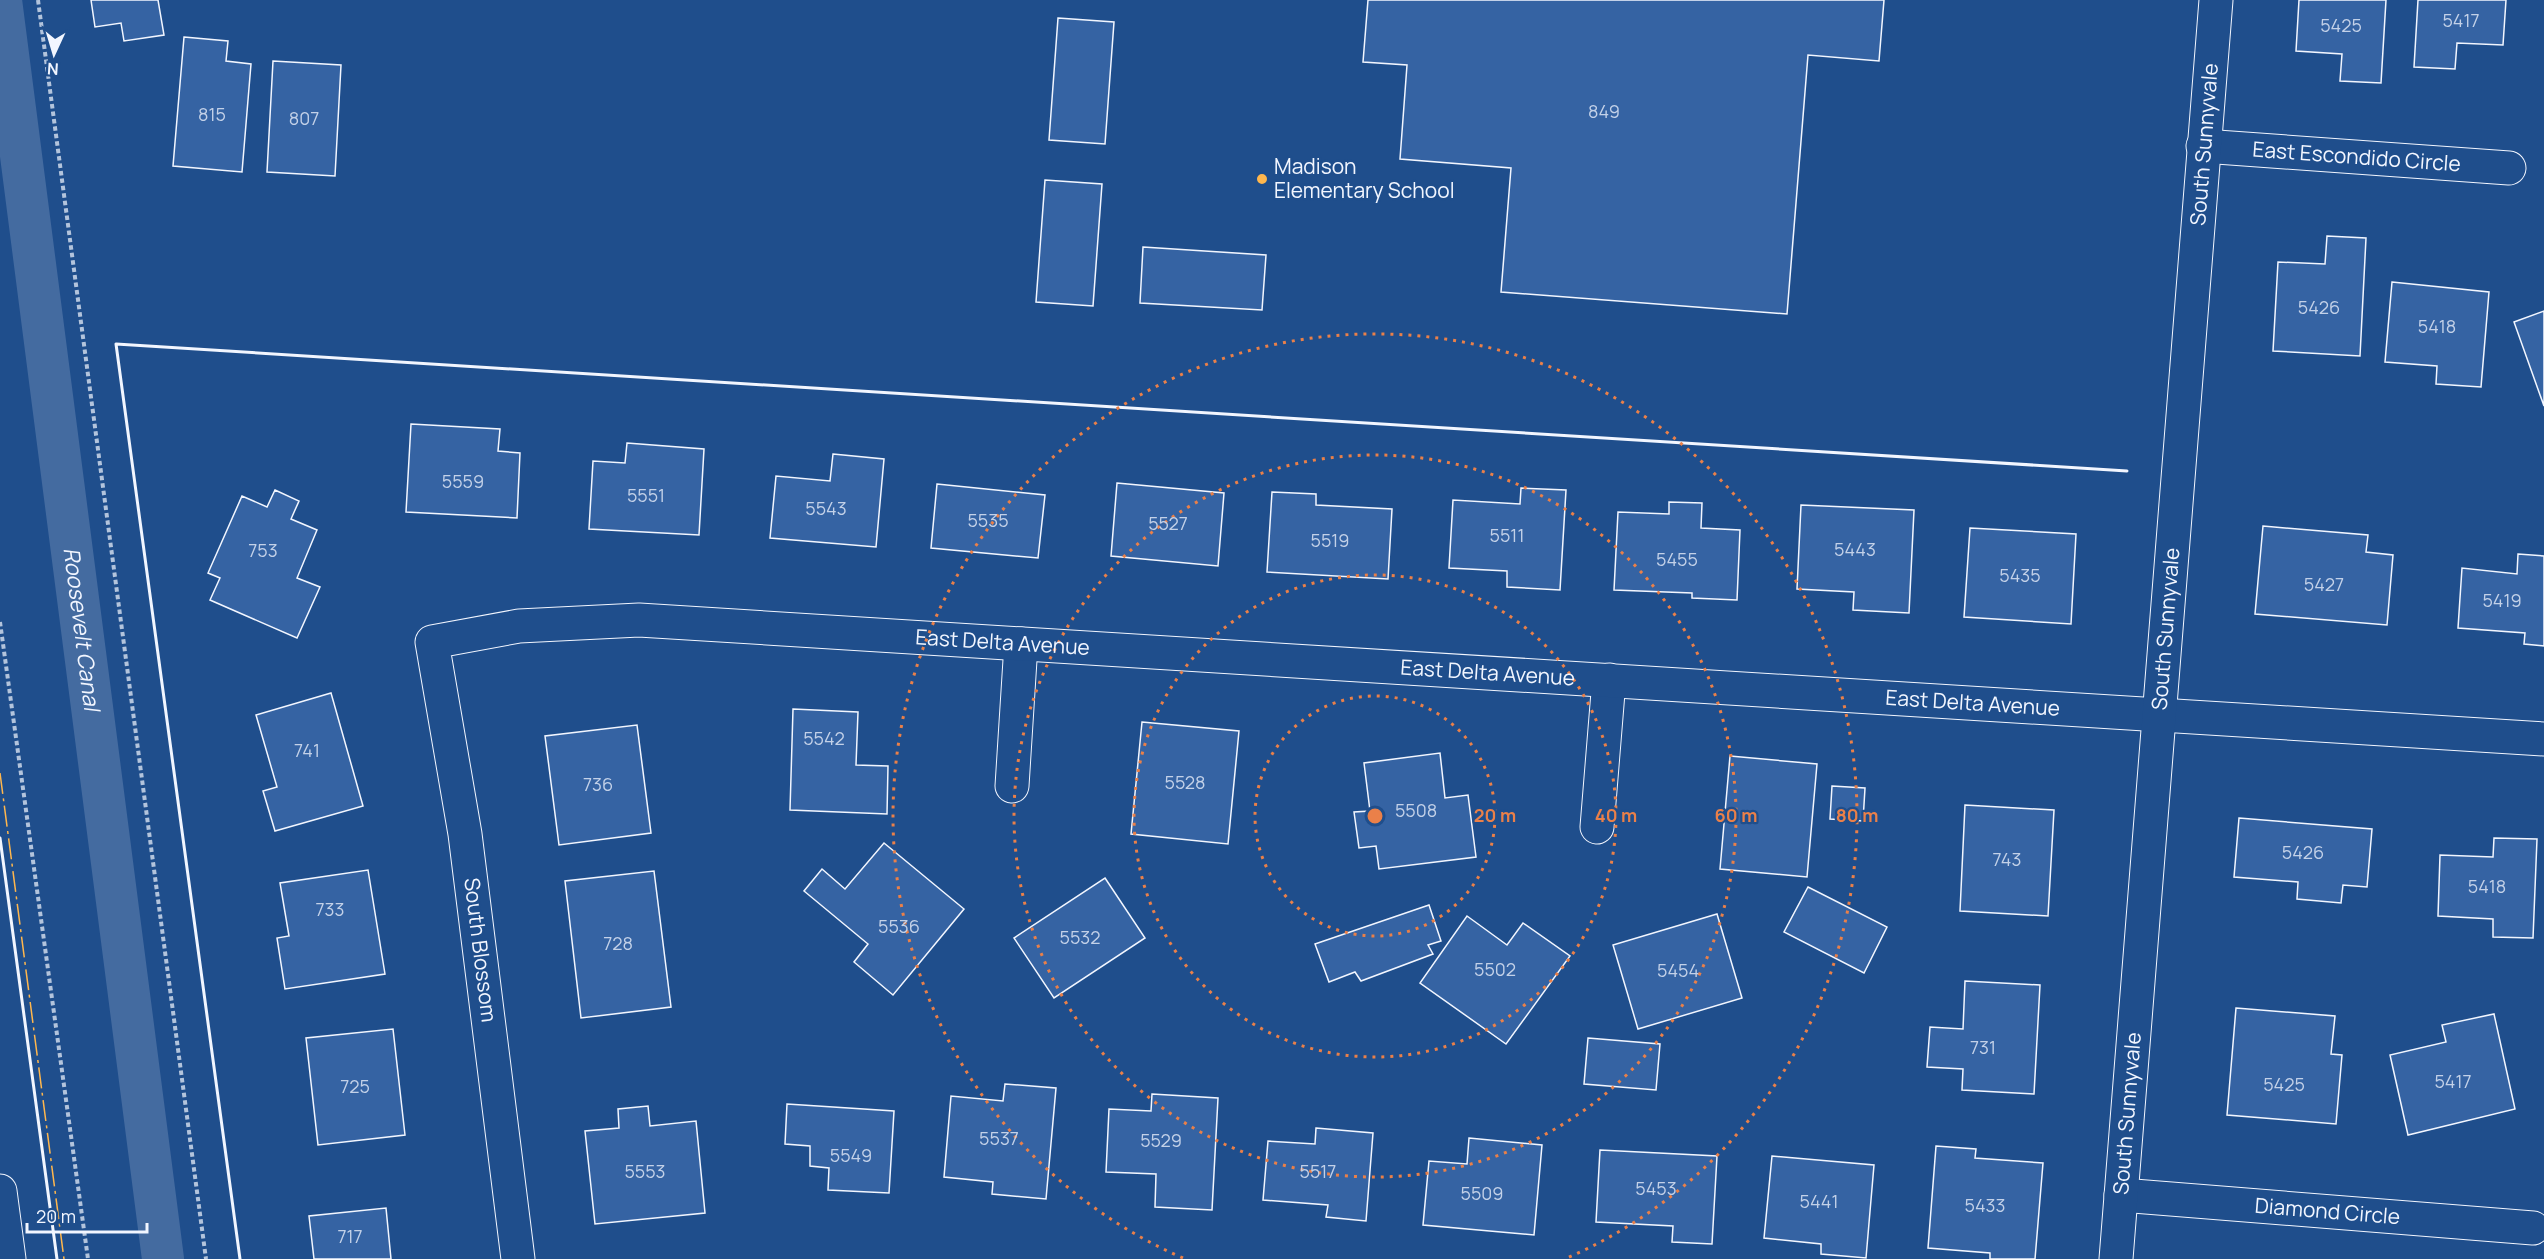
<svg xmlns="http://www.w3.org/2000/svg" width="2544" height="1259" viewBox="0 0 2544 1259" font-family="Manrope,sans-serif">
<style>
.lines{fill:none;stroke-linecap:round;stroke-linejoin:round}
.canal{stroke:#446ba0;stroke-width:42}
.building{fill:#3563a3;stroke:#f2f6ff;stroke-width:1.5}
.street-casing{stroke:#f2f6ff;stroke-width:35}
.secondary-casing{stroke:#f2f6ff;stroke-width:35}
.path{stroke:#b3c4dc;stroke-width:4;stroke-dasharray:4.5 3;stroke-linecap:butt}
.street{stroke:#1f4e8c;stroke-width:33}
.secondary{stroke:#1f4e8c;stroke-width:33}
.wall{stroke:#f2f6ff;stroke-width:3}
.power{stroke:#ffb74d;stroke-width:1.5;stroke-dasharray:21 4.5 3 4.5;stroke-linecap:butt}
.ring{fill:none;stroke:#ea8049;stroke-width:3;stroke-dasharray:3 6}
.poi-dot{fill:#ffb74d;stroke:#1f4e8c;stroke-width:2}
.labels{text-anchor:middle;stroke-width:4.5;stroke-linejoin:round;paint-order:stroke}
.number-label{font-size:18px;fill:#c3d1e8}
.street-label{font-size:21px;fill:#f2f6ff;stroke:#1f4e8c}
.poi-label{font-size:21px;fill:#f2f6ff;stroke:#1f4e8c;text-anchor:start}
.water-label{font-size:22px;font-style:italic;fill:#f2f6ff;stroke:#1f4e8c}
.centre{fill:#ea8049;stroke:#1f4e8c;stroke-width:3}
.ring-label{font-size:18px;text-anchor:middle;font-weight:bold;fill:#ea8049;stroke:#1f4e8c;stroke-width:4.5;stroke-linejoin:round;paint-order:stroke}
</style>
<rect width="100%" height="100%" fill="#1f4e8c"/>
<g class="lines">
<path class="canal" id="s1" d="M 1,0 L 163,1259"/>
</g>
<g class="building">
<polygon points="91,0 158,0 164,35 124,41 121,23 95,27"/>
<polygon points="1368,0 1884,0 1879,61 1808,55 1787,314 1501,292 1511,168 1400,159 1407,65 1363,62"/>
<polygon points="2299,0 2386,0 2381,83 2340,81 2342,54 2296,51"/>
<polygon points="2418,0 2506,0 2503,45 2457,43 2455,69 2414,67"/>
<polygon points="1058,18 1114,22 1105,144 1049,140"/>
<polygon points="184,37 228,41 226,61 251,64 242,172 173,166"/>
<polygon points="273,61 341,65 335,176 267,172"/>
<polygon points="1045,180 1102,184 1093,306 1036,302"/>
<polygon points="2327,236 2366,238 2360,356 2273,351 2278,262 2325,264"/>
<polygon points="1143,247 1266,255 1262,310 1140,303"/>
<polygon points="2392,282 2489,292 2481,387 2436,384 2437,366 2385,362"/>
<polygon points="2544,311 2544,406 2514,322"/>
<polygon points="411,424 500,429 498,451 520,453 517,518 406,512"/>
<polygon points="627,443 704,449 699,535 589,529 593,461 625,463"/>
<polygon points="833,454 884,459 876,547 770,538 776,476 830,481"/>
<polygon points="1117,483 1224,493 1218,566 1111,556"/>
<polygon points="937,484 1045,495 1038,558 931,548"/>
<polygon points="1521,488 1566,490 1560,590 1507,587 1507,571 1449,568 1453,500 1520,504"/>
<polygon points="275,490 299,501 291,519 317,530 297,578 320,587 297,638 210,600 220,578 208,573 242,496 267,507"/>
<polygon points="1272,492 1316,494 1316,505 1392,509 1388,579 1267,572"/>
<polygon points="1669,502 1702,503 1701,528 1740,530 1737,600 1692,598 1692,593 1614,590 1618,512 1669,514"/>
<polygon points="1801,505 1914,510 1909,613 1853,610 1854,592 1797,589"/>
<polygon points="2263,526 2368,535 2366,552 2393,555 2387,625 2255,614"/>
<polygon points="1970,528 2076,534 2071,624 1964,617"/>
<polygon points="2518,554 2544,556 2544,646 2524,644 2525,633 2458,628 2462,568 2517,574"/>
<polygon points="331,693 363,806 275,831 263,791 277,787 256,715"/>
<polygon points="793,709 858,712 856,765 888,766 887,814 790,810"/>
<polygon points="1142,722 1239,731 1228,844 1131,834"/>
<polygon points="637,725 651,833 559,845 545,736"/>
<polygon points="1440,753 1445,798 1468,795 1476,857 1379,869 1376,846 1359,848 1354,812 1370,811 1364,763"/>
<polygon points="1730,756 1817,764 1807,877 1720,869"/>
<polygon points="1832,786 1865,788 1863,821 1830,819"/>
<polygon points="1965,805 2054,810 2048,916 1960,911"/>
<polygon points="2239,818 2372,829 2367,887 2343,885 2341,903 2297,899 2298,882 2234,877"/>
<polygon points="2494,838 2537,839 2533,938 2493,937 2493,919 2438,916 2440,855 2493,857"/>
<polygon points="884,843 964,909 893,995 854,962 868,944 804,891 822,869 845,889"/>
<polygon points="368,870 385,974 285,989 277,938 289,936 280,883"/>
<polygon points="654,871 671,1007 581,1018 565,881"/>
<polygon points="1105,878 1145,938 1054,998 1014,938"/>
<polygon points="1808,887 1887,927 1864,973 1784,932"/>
<polygon points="1429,905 1441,941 1428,945 1433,954 1361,981 1355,972 1329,982 1315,944"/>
<polygon points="1717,914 1742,998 1638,1029 1613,945"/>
<polygon points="1467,916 1507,945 1523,923 1570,956 1506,1044 1420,983"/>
<polygon points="1965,981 2040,985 2034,1094 1962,1090 1963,1069 1927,1067 1930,1027 1963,1029"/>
<polygon points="2236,1008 2335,1016 2331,1054 2342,1055 2336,1124 2227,1115"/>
<polygon points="2494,1014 2515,1109 2408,1135 2390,1055 2446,1042 2442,1025"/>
<polygon points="393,1029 405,1135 318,1145 306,1038"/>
<polygon points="1588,1038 1660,1044 1656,1090 1584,1084"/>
<polygon points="1005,1084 1056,1088 1046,1199 992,1194 993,1182 944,1177 951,1096 1003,1101"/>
<polygon points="1152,1094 1218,1098 1212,1210 1155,1207 1156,1174 1106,1172 1109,1109 1151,1111"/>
<polygon points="787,1104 894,1111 889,1193 828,1190 829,1168 810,1166 810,1146 785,1144"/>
<polygon points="648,1106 650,1126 696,1121 705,1213 595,1224 585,1131 619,1128 618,1109"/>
<polygon points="1316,1128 1373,1133 1366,1221 1326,1217 1328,1205 1263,1200 1268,1141 1315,1144"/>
<polygon points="1469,1138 1542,1145 1534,1235 1423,1225 1429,1161 1467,1164"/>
<polygon points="1936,1146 1976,1149 1975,1158 2043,1163 2035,1259 1990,1259 1990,1253 1928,1248"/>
<polygon points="1600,1150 1717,1156 1712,1244 1672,1242 1673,1226 1596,1222"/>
<polygon points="1772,1156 1874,1165 1866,1258 1821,1254 1821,1244 1764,1238"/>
<polygon points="386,1208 391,1259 314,1259 309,1216"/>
</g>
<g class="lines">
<g class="street-casing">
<g id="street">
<path id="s2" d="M 2203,146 L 2509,168"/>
<polyline points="1012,786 1021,644"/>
<polyline points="1597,827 1609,680"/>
<polyline points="0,1191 9,1259"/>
<path id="s3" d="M 2121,1195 L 2533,1228"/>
<path id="s4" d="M 518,1259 L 465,834 L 432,642 L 519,626 L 639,620 L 2544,739"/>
</g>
</g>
<g class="secondary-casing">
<g id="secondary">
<path id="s5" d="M 2116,1259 L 2216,0"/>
</g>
</g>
<g class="path">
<polyline points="38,0 206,1259"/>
<polyline points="0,622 88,1259"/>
</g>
<use href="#street" class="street"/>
<use href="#secondary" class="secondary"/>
<g class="wall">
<polyline points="0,838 57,1259"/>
<polyline points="240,1259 116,344 2127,471"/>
</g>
<polyline class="power" points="0,773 64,1259"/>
</g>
<g class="ring">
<circle cx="1375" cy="816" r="120"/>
<circle cx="1375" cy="816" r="241"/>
<circle cx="1375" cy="816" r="361"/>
<path d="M1183 1258A482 482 0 1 1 1567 1258"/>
</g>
<circle class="poi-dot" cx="1262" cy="179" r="6"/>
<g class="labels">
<g class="number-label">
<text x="2461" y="27">5417</text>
<text x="2341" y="32">5425</text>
<text x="1604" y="118">849</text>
<text x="212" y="121">815</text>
<text x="304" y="125">807</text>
<text x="2319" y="314">5426</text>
<text x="2437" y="333">5418</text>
<text x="463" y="488">5559</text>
<text x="646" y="502">5551</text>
<text x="826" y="515">5543</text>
<text x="988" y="527">5535</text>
<text x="1168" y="530">5527</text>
<text x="1507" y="542">5511</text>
<text x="1330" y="547">5519</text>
<text x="1855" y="556">5443</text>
<text x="263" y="557">753</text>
<text x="1677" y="566">5455</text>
<text x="2020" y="582">5435</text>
<text x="2324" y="591">5427</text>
<text x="2502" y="607">5419</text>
<text x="824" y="745">5542</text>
<text x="307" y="757">741</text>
<text x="1185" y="789">5528</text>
<text x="598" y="791">736</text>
<text x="1416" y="817">5508</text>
<text x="2303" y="859">5426</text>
<text x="2007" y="866">743</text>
<text x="2487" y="893">5418</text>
<text x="330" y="916">733</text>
<text x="899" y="933">5536</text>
<text x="1080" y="944">5532</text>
<text x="618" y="950">728</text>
<text x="1495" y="976">5502</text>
<text x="1678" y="977">5454</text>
<text x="1983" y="1054">731</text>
<text x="2453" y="1088">5417</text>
<text x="2284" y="1091">5425</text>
<text x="355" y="1093">725</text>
<text x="999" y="1145">5537</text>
<text x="1161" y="1147">5529</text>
<text x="851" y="1162">5549</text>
<text x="645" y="1178">5553</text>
<text x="1318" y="1178">5517</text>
<text x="1656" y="1195">5453</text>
<text x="1482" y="1200">5509</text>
<text x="1819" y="1208">5441</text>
<text x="1985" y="1212">5433</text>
<text x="350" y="1243">717</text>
</g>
<g class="street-label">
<text dy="7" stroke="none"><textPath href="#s5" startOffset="1118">South Sunnyvale</textPath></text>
<text dy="7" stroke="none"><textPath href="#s2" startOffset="154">East Escondido Circle</textPath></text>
<text dy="7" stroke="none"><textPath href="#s5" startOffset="632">South Sunnyvale</textPath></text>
<text dy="7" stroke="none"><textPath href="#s4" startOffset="1196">East Delta Avenue</textPath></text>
<text dy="7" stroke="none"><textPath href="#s4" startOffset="1682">East Delta Avenue</textPath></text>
<text dy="7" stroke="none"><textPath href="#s4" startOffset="2168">East Delta Avenue</textPath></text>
<text transform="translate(480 950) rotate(83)" y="7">South Blossom</text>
<text dy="7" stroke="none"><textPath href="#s5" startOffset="146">South Sunnyvale</textPath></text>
<text dy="7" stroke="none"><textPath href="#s3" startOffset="207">Diamond Circle</textPath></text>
</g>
<g class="poi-label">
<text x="1274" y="174">Madison<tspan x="1274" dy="24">Elementary School</tspan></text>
</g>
<g class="water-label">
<text dy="8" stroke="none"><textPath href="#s1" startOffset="634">Roosevelt Canal</textPath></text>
</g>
</g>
<circle cx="1375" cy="816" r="9" class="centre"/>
<g class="ring-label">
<text x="1495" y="822">20 m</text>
<text x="1616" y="822">40 m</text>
<text x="1736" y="822">60 m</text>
<text x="1857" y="822">80 m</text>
</g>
<g transform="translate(54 54) rotate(184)" stroke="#1f4e8c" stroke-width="4.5" paint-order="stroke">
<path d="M0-4.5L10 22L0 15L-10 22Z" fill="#f2f6ff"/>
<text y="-9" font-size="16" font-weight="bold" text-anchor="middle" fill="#f2f6ff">N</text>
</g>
<path d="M27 1223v9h120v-9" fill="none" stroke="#f2f6ff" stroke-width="3"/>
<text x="36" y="1223" font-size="18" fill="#f2f6ff" stroke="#1f4e8c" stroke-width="4.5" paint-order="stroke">20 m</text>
</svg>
